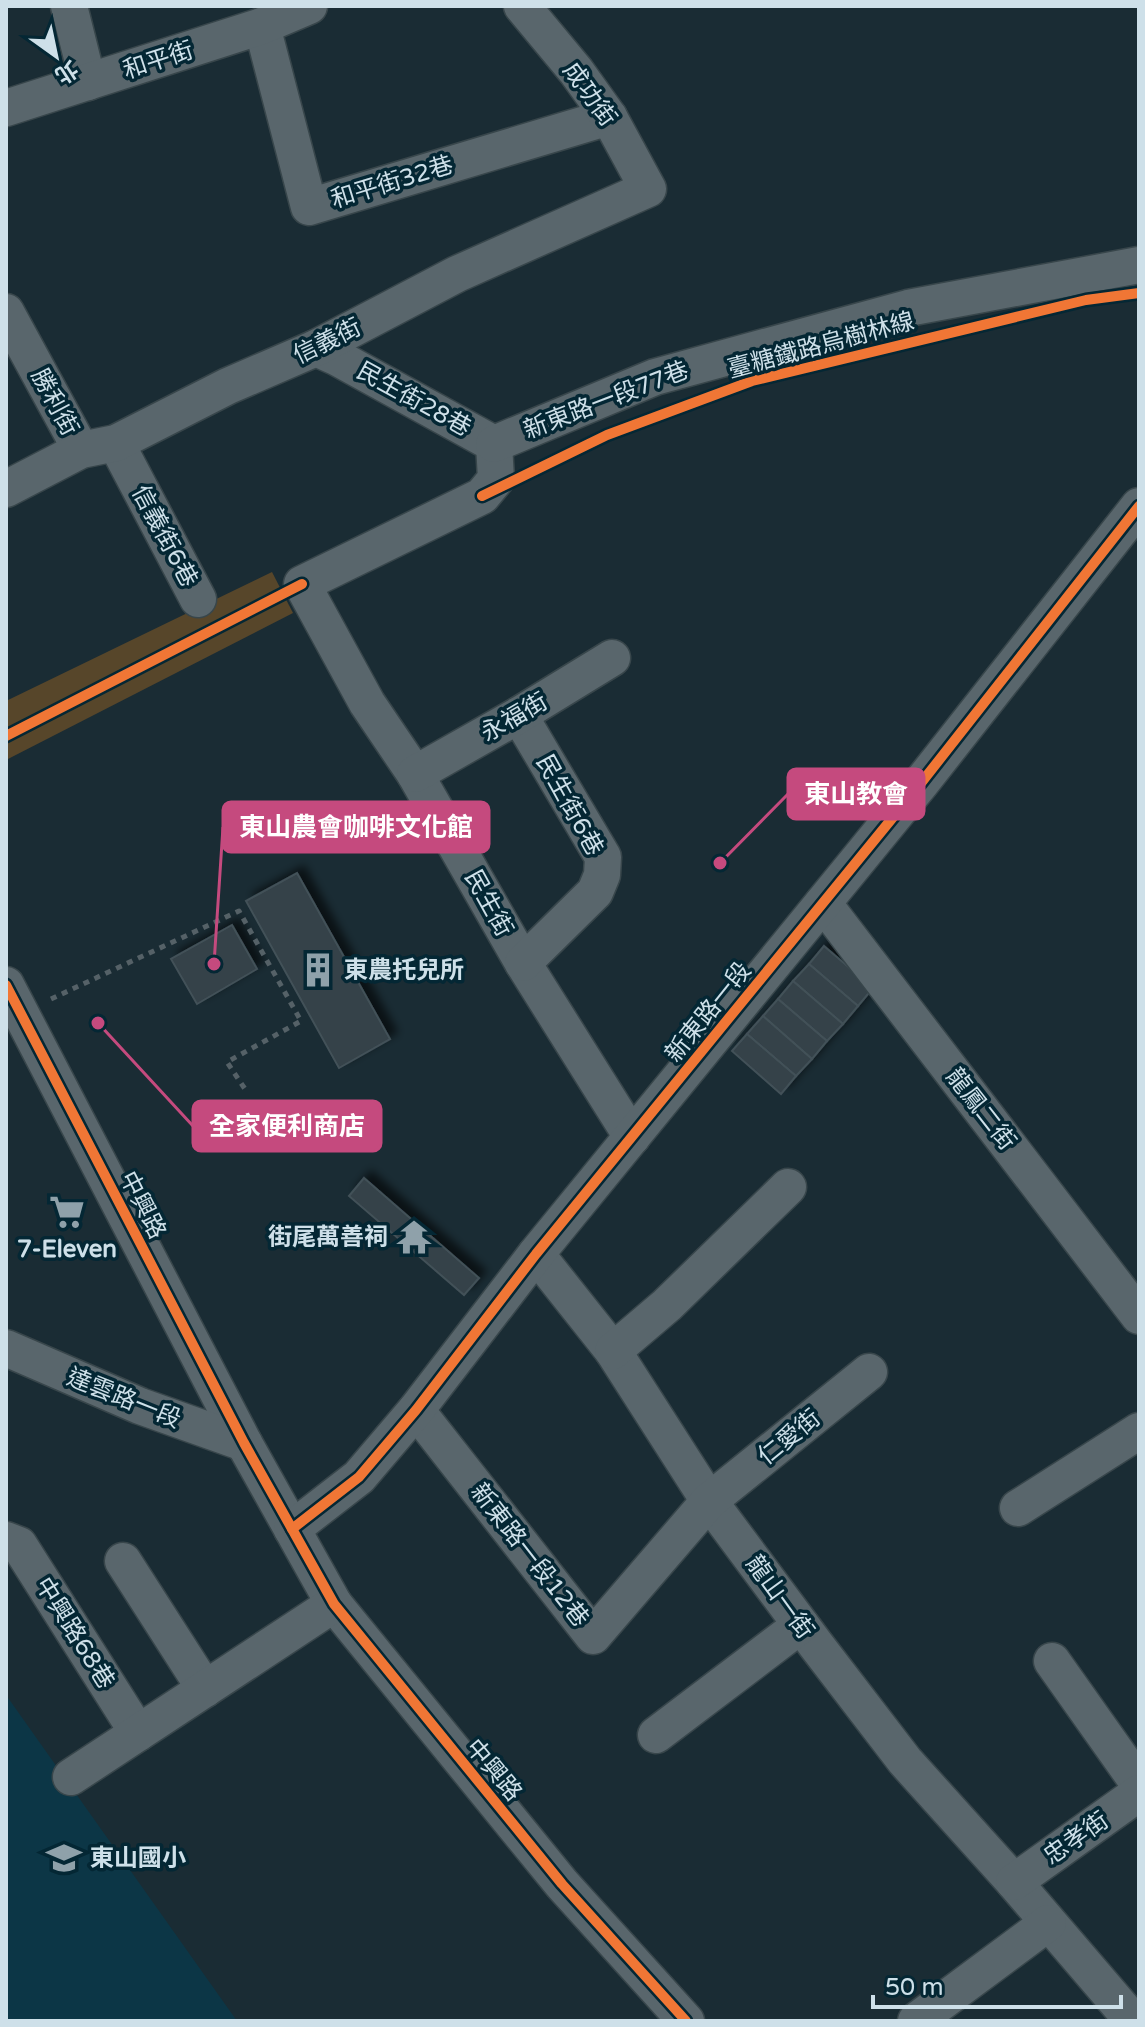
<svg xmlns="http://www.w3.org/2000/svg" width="1145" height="2027" viewBox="0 0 1145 2027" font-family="'Varela Round','Noto Sans TC',sans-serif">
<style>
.built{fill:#0c3646}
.green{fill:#57462a}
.building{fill:#344249;stroke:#435158;stroke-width:2;filter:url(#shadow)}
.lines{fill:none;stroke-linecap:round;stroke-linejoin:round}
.minor-casing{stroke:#38464b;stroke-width:39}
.path{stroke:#556167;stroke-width:5;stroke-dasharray:6 6;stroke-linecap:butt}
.minor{stroke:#59666c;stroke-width:36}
.cycleway-casing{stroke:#042734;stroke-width:15}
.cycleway{stroke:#f07635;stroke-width:10}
.labels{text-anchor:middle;stroke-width:7;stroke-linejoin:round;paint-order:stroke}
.street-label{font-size:24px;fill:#cee0e9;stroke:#042734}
.poi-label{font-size:24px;font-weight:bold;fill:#cee0e9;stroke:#042734;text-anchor:start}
.leader{fill:none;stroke:#c54a7e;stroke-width:3}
.callout-dot{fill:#c54a7e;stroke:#042734;stroke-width:3}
.callout{fill:#c54a7e;stroke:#c54a7e;stroke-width:3}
.callout-label{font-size:26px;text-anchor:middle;font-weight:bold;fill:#fff}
</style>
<defs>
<filter id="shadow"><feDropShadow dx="7" dy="-7" stdDeviation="4" flood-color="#0009"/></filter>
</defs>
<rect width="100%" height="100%" fill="#1a2c34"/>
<polygon class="built" points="6,1695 237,2021 6,2021"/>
<polygon class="green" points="272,572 293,613 6,760 6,701"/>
<g class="building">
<polygon points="297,873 390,1039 339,1068 246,901"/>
<polygon points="232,925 257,969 197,1004 171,959"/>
<polygon points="824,946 873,988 858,1006 809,964"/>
<polygon points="809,964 858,1006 843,1024 793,981"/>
<polygon points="793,981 843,1024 827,1041 778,999"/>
<polygon points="778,999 827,1041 812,1059 763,1016"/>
<polygon points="763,1016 812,1059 796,1076 747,1034"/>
<polygon points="747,1034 796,1076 781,1094 732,1051"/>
<polygon points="364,1178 479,1278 464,1295 349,1196"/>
</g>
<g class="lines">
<g class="minor-casing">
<g id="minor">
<polyline points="69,6 88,82"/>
<polyline points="262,26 309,207 609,117"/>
<polyline points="6,108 262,26 309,6"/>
<polyline points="6,312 81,450"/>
<polyline points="316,348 336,357 494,444 496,479 482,496 302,584 367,703 415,774 523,963 632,1137"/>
<polyline points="116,443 198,599"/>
<polyline points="494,444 655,377 908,308 1139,265"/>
<polyline points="6,489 81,450 116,443 228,386 316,348 457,274 648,189 609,117 576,71 522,6"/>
<polyline points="519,715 603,857 602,875 595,892 523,963"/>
<polyline points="415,774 519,715 612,658"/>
<polyline points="823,903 1139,1316"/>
<polyline points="6,985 244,1443 334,1604 562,1884 686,2021"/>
<polyline points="536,1254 613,1351 709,1501 816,1645 905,1761 1014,1882 1133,2021"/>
<polyline points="6,1348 140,1406 244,1443"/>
<polyline points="613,1351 667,1305 788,1187"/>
<polyline points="416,1410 593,1636 709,1501 869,1372"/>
<polyline points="1018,1508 1139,1431"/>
<polyline points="292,1529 359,1477 416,1410 536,1254 921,783 1139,506"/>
<polyline points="6,1540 19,1545 138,1733"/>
<polyline points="123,1561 205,1689"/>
<polyline points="1052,1661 1139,1784"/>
<polyline points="656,1735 801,1625"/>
<polyline points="71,1777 334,1604"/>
<polyline points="1014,1882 1139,1793"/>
<polyline points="916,2021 1048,1923"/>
</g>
</g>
<polyline class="path" points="51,999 239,911 301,1021 227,1062 247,1092"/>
<use href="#minor" class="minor"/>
<g class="cycleway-casing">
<g id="cycleway">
<polyline points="482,496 607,435 752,381 1086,300 1139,293"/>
<polyline points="6,736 302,584"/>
<polyline points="6,985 244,1443 334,1604 562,1884 686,2021"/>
<polyline points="292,1529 359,1477 416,1410 536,1254 921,783 1139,506"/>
</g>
</g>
<use href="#cycleway" class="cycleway"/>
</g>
<defs>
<g id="building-bare" transform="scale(2.76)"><path d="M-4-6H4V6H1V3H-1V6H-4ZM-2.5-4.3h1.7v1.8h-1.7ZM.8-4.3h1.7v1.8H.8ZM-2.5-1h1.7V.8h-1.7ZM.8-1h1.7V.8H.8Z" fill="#8fa1aa" stroke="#042734" stroke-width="2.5" paint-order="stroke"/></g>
<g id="supermarket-bare" transform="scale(2.76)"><path d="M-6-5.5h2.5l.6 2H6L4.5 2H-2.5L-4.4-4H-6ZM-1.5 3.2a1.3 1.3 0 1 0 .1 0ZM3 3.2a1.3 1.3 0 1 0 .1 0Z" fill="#8fa1aa" stroke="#042734" stroke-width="2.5" paint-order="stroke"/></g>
<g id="temple-bare" transform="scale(2.76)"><path d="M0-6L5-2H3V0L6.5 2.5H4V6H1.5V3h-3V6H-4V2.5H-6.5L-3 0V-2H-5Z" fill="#8fa1aa" stroke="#042734" stroke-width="2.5" paint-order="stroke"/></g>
<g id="school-bare" transform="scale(2.76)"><path d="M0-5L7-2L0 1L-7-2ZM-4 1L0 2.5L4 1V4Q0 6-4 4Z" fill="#8fa1aa" stroke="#042734" stroke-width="2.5" paint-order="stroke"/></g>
</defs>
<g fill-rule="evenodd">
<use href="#building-bare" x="318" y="970"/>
<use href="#supermarket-bare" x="67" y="1212"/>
<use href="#temple-bare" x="414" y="1237"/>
<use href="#school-bare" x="64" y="1858"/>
</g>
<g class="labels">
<g class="street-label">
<text transform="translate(158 60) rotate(-18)" y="8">和平街</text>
<text transform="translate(590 94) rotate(54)" y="8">成功街</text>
<text transform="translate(392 182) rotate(-17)" y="8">和平街32巷</text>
<text transform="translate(327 341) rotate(-26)" y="8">信義街</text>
<text transform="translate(821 345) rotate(-15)" y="8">臺糖鐵路烏樹林線</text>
<text transform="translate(414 399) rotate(29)" y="8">民生街28巷</text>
<text transform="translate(606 400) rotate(-21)" y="8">新東路一段77巷</text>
<text transform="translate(55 402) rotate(62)" y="8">勝利街</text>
<text transform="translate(165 536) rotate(62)" y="8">信義街6巷</text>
<text transform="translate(514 717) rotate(-30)" y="8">永福街</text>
<text transform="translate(570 805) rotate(61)" y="8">民生街6巷</text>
<text transform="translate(489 903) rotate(61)" y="8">民生街</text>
<text transform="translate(708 1012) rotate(-51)" y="8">新東路一段</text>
<text transform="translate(981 1109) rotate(52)" y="8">龍鳳二街</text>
<text transform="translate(143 1205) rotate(63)" y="8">中興路</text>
<text transform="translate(124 1398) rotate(22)" y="8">達雲路一段</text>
<text transform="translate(789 1437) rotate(-39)" y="8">仁愛街</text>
<text transform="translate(530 1555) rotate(52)" y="8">新東路一段12巷</text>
<text transform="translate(780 1597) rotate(54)" y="8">龍山一街</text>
<text transform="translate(75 1633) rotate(58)" y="8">中興路68巷</text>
<text transform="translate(494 1770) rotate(50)" y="8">中興路</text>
<text transform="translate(1076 1838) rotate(-35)" y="8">忠孝街</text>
</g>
<g class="poi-label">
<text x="344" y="978">東農托兒所</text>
<text x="388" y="1245" text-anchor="end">街尾萬善祠</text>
<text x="67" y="1257" text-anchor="middle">7-Eleven</text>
<text x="90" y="1866">東山國小</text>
</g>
</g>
<path class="leader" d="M720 863L788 794M214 964L223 827M98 1023L193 1126"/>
<g class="callout-dot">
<circle cx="720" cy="863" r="8"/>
<circle cx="214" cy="964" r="8"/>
<circle cx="98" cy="1023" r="8"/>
</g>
<g class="callout">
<rect x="788" y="769" width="136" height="50" rx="8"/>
<rect x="223" y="802" width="266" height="50" rx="8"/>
<rect x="193" y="1101" width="188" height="50" rx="8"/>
</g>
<g class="callout-label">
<text x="856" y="803">東山教會</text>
<text x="356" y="836">東山農會咖啡文化館</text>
<text x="287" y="1135">全家便利商店</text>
</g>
<rect width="1145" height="2027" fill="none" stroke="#cee0e9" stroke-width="16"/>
<g transform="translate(56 56) rotate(147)" stroke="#042734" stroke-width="6" paint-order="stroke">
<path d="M0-6L14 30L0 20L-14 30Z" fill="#cee0e9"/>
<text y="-12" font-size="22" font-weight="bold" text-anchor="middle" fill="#cee0e9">北</text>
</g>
<path d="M873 1995v12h248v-12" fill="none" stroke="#cee0e9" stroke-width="4"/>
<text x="885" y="1995" font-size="24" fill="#cee0e9" stroke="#042734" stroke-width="6" paint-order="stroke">50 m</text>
</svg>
